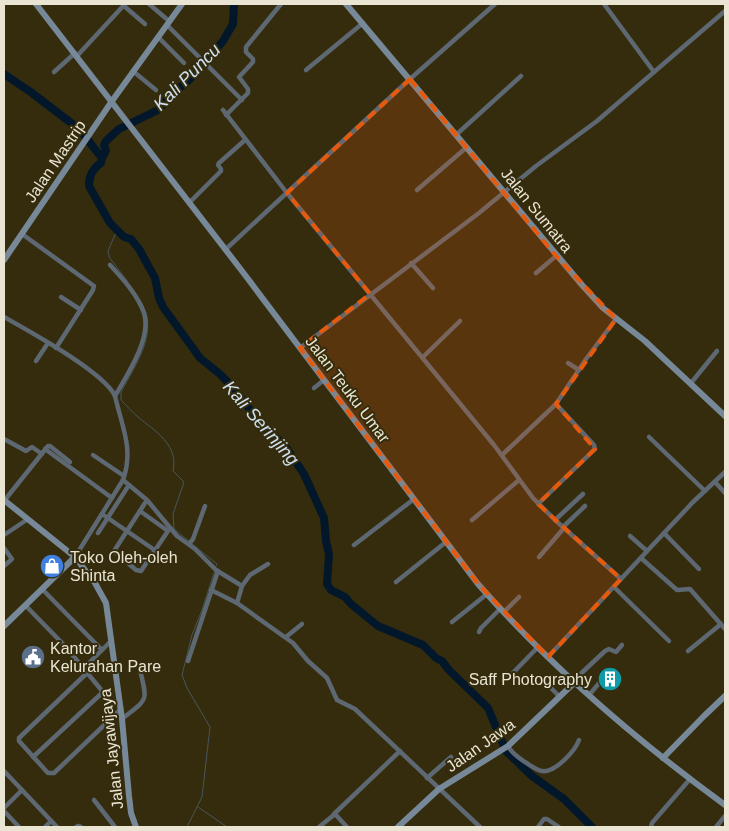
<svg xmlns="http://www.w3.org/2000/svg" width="729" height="831" viewBox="0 0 729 831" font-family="Arial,sans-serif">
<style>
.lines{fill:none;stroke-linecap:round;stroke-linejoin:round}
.stream{stroke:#48565d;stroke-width:1}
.river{stroke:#02182a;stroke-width:8}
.street{stroke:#5d6872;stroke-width:4.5}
.secondary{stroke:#778999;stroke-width:6}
.marked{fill:#e8590c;fill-opacity:0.2;stroke:#e8590c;stroke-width:4;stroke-dasharray:10 6;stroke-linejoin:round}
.labels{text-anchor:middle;stroke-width:4;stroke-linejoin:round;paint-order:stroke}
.street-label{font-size:16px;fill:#eae5d3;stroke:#352c0e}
.poi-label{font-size:16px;fill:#eae5d3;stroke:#352c0e;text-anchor:start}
.water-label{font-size:18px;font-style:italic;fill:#cee0f0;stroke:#352c0e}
</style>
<rect width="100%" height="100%" fill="#352c0e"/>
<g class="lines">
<g class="stream">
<polyline points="117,230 108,251 109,257 128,282"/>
<path d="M 141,302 C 160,332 135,365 121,392 L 121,400 C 127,406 132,412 138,417 C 155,431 179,445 173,471 L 184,482 L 173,514 L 174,529 L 217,564 L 216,566"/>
<polyline points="198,807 227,827"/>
<polyline points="187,827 202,797 210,727 187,688 182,675 192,635 202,610 215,570"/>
</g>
<g class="river">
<path d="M 4,74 L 32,93 L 79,129 L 102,158 L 101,163 C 93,168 89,176 89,186 L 110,223 L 124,237 L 131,239 L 139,249 L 155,278 L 159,298 L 163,307 L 200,358 L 221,375 L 233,388 L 261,424 L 285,446 L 304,474 L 324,518 L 326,541 L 329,554 L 327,584 L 331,590 L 345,597 L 351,604 L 378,626 L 423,645 L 436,658 L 442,661 L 449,670 L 488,708 L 506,751 L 532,776 L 564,799 L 592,827"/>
<polyline points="102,158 106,151 104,145 106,141 119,129 158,110 172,94 188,81 202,66 223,41 233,24 234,4"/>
</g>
<g class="street">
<polyline points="149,4 169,21"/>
<polyline points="604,4 654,72"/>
<polyline points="124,6 145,24"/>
<polyline points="167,25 242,100"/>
<polyline points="158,37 184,63"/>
<polyline points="77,56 125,4"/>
<polyline points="306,70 363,23"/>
<polyline points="54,72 75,53"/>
<polyline points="134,72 156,90"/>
<polyline points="223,110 287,193 494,445 533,498 555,520 621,579"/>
<polyline points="226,115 248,93 248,89 239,77 253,62 253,59 246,52 246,47 281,4"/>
<polyline points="457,134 521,76"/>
<polyline points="417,190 467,147"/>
<polyline points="190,202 221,171 221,169 218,165 219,163 245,140"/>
<polyline points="22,234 94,286 93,290 56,348"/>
<polyline points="226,249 410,79 495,4"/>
<polyline points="411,263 433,288"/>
<path d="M 110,265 C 122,278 138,295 144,313 C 152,338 127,375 115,396"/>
<polyline points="536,273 556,256"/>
<polyline points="61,297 81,310"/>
<path d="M 4,317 C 29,331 104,372 115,396 C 122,427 134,449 123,480 L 75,557"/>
<polyline points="300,348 479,213 536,166 597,121 725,11"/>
<polyline points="423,357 460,321"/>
<polyline points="36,361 48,343"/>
<polyline points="568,363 579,370"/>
<polyline points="691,383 717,351"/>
<polyline points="314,388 324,380"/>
<polyline points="649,437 705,491"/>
<polyline points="4,439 26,451 32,447 42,454"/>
<polyline points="45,449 112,498"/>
<polyline points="93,455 124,476"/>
<polyline points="502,455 556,404 586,359 616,319"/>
<polyline points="123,480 147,500 177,536 195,549 216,570 242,586 237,603"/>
<polyline points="715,482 725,493"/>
<polyline points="4,501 48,446 50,446 70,462"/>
<polyline points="538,504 595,449 594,445 556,404"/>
<polyline points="140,511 168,531 141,571 136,570 114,551 145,503"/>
<polyline points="102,514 156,551"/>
<polyline points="472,520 519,480"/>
<polyline points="555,520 583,494"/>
<polyline points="563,527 585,506"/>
<polyline points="98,533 127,488"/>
<polyline points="664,533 699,569"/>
<polyline points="4,535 28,519"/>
<polyline points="630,536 647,551"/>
<polyline points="189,544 193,539 205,506"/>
<polyline points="354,545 414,499"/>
<polyline points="4,548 12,559 4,566"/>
<polyline points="539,557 564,528"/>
<polyline points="641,558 677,590 690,589 725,629"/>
<polyline points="396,582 446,542"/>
<polyline points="242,586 250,575 268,564"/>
<polyline points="614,587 669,641"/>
<polyline points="42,589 102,650"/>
<polyline points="211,590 237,603 293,643 308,661 327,678 337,700 355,709 480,827"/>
<polyline points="25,605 65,646 103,692 33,757"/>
<polyline points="504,612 519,597"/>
<polyline points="452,622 487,594"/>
<polyline points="479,632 481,628 500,609"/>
<polyline points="286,637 302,624"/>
<polyline points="688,651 721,624"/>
<polyline points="548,657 693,502 725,472"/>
<polyline points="188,661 218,571"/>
<polyline points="84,668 111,641"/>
<polyline points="88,672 19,738 19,741 48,773 54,773 121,709"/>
<polyline points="508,678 538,647"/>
<polyline points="573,681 605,651 609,649 616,652 622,645"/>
<polyline points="549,686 560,697"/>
<polyline points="589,695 601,681 605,684"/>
<path d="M 122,719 C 148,698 148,703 140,670"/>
<path d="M 508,746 C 512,754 518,757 525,762 C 530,765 536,770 542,771 C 555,773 575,751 579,740"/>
<polyline points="4,771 57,827"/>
<polyline points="427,778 451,757"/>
<polyline points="94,800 115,827"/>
<polyline points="4,808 22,790"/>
<polyline points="4,811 19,827"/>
<polyline points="334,814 400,751"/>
<polyline points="45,827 51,821"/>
<polyline points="76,827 78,826 81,827"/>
<polyline points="319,827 335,814 347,827"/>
<polyline points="538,827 544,819 547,819 559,827"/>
<polyline points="651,827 652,823 690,779"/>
<polyline points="716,827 725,816"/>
</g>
<g class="secondary">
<path d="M 36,4 L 242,271 L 478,584 C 551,667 636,740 725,805"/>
<polyline points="346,4 582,285 603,308 645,341 725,416"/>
<polyline points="4,260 112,101 182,4"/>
<polyline points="4,500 75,557 95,583 106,603 122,719 129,796 131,813 136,827"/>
<polyline points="4,626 75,557"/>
<polyline points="663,758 704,716 725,696"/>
<polyline points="398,827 439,789 508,746 575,682"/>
</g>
</g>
<path class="marked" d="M 410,79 L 556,256 L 616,319 L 556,404 L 595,449 L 538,504 L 621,579 L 548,657 L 478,584 L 300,348 L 370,294 L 287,193 Z"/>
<defs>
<g id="shop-disc" transform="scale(1.25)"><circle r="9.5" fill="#3f7fe0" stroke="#352c0e"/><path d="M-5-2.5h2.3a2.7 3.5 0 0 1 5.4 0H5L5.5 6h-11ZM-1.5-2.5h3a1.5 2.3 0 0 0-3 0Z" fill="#fff"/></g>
<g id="civic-disc" transform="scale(1.25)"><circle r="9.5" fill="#5c6f8a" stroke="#352c0e"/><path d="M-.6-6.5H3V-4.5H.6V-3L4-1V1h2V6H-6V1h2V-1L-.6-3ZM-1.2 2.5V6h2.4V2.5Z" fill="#fff"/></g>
<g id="building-disc" transform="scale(1.25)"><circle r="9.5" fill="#0f9aa8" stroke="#352c0e"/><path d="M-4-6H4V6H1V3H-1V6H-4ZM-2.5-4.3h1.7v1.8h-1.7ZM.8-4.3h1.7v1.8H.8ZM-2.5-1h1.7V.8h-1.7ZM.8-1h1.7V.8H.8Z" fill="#fff"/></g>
</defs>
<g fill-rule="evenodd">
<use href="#shop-disc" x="52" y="566"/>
<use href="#civic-disc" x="33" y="657"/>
<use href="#building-disc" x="610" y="679"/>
</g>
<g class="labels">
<g class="street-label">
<text transform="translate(55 161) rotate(-56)" y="6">Jalan Mastrip</text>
<text transform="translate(537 210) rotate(51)" y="6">Jalan Sumatra</text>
<text transform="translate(348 389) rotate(53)" y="6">Jalan Teuku Umar</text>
<text transform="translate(480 745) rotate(-35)" y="6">Jalan Jawa</text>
<text transform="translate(111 749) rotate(-96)" y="6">Jalan Jayawijaya</text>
</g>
<g class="poi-label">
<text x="70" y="563">Toko Oleh-oleh<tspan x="70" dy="18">Shinta</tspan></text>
<text x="50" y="654">Kantor<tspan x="50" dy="18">Kelurahan Pare</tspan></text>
<text x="592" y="685" text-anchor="end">Saff Photography</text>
</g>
<g class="water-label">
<text transform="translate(187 77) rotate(-45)" y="6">Kali Puncu</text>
<text transform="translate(261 423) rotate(49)" y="6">Kali Serinjing</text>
</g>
</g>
<rect width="729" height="831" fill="none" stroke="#eae5d3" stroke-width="10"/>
</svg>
